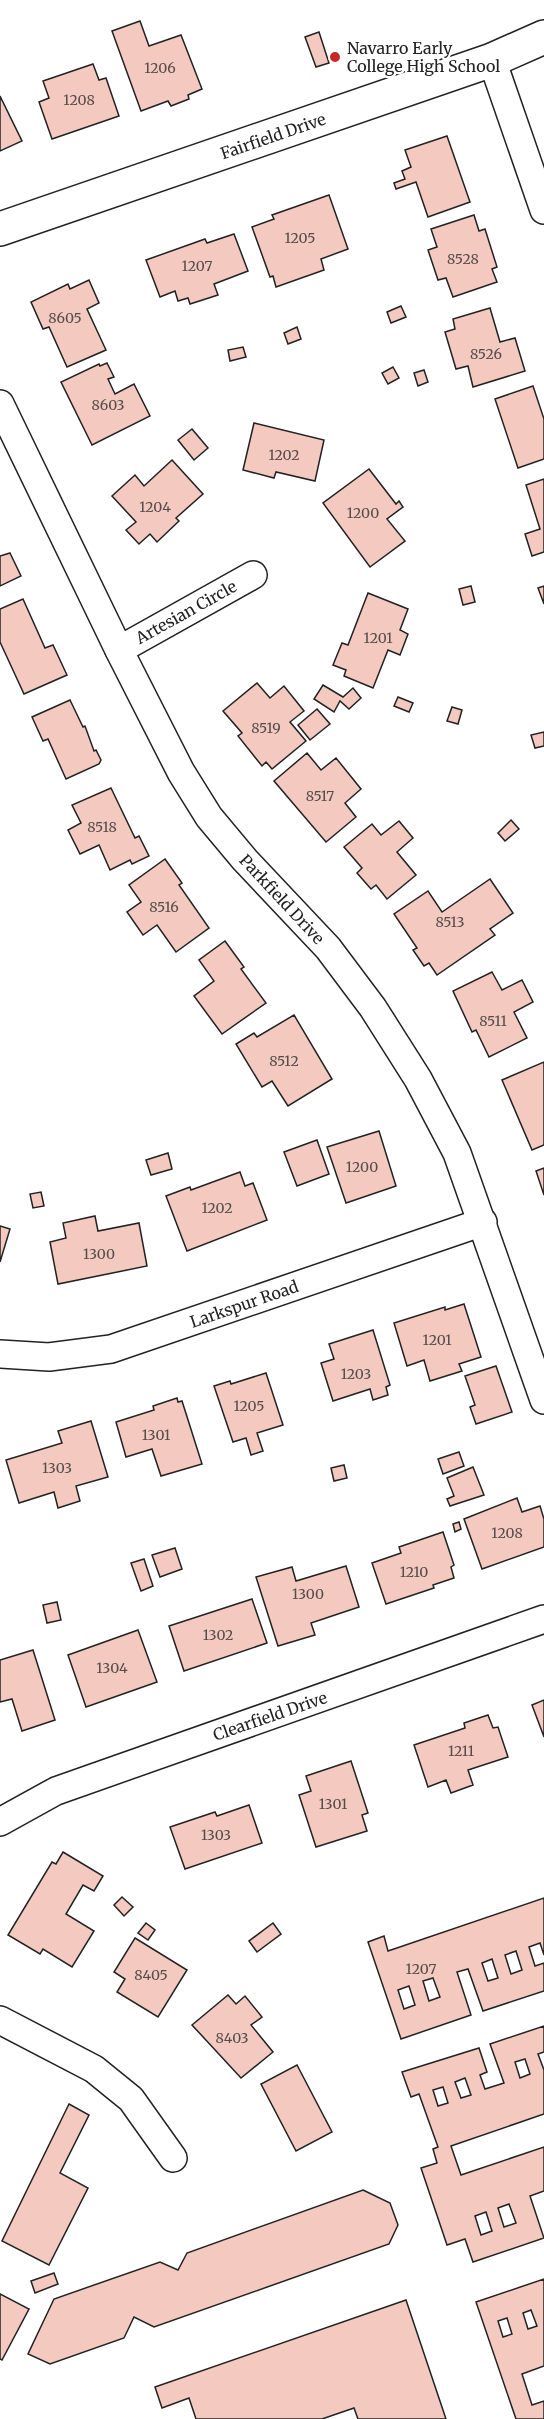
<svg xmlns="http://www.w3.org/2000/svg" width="544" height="2419" viewBox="0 0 544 2419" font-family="Merriweather,serif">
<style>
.building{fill:#f3c9c0;stroke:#222;stroke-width:1.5;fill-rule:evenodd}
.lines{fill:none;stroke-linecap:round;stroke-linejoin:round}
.minor-casing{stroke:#222;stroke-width:30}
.tertiary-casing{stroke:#222;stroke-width:36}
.minor{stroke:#fff;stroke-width:27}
.tertiary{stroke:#fff;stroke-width:33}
.poi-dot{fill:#c62828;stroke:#fff;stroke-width:2}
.labels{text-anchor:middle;stroke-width:4.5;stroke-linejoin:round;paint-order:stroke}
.number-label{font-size:14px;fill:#564c4a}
.poi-label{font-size:16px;fill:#222;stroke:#fff;text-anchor:start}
.street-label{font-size:16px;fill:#222;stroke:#fff}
</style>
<rect width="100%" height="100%" fill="#fff"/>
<g class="building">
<polygon points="140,21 149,46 181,35 202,89 188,95 189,99 171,106 168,101 141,111 112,31"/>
<polygon points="319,32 329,63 316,67 305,37"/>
<polygon points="93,64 99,80 106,78 119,116 52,139 39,102 49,98 43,81"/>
<polygon points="0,96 22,141 0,151"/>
<polygon points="447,136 470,202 428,217 416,182 396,189 394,183 405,179 402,171 411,167 405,150"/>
<polygon points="329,195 348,249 321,259 324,270 276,287 273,276 270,277 252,227 274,219 272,215"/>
<polygon points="474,215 479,231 485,229 497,267 492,269 497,282 453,297 446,278 438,280 428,250 437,247 431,229"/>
<polygon points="234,234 248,271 214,284 218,295 190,304 188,298 178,301 175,291 160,297 146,260 205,239 207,243"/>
<polygon points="89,280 99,303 87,309 106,350 67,367 49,327 43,329 31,302 68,284 70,289"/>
<polygon points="401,306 406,317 391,323 387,312"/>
<polygon points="490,308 500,342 515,338 525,371 473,387 468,366 456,369 445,332 455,329 453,319"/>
<polygon points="297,327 301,339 288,344 284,333"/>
<polygon points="243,347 246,357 230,361 228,350"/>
<polygon points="107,363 114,377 108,379 115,394 134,384 150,416 92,445 61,382 99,364 100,366"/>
<polygon points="393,367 399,378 388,384 382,373"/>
<polygon points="424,370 428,382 418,386 414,373"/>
<polygon points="533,386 544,419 544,459 518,468 495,399"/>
<polygon points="254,423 324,440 315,481 276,472 274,478 243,470"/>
<polygon points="192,429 208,448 194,460 178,440"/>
<polygon points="172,460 203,494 176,518 179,521 157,542 150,534 139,544 126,530 136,522 112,496 135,475 144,486"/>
<polygon points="369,469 396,504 399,501 403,507 387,519 405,541 370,567 323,503"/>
<polygon points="544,479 544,552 532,556 525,534 540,529 526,485"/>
<polygon points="10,553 21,576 0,586 0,556"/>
<polygon points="471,586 475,602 463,605 459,589"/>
<polygon points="544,586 544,604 538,588"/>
<polygon points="368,593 408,609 400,630 408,634 400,655 388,650 373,688 344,676 346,670 333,665 342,643 348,645"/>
<polygon points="23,599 45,648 53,645 67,675 24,694 0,642 0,609"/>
<polygon points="257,683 270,698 284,686 304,711 290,722 306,741 272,769 266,762 262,766 238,736 242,733 223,711"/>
<polygon points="323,685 343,697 353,688 361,698 349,709 340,701 334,712 314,699"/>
<polygon points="398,697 413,703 409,712 394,706"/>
<polygon points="70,700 83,727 85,726 94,751 96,750 101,760 99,764 66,779 48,739 43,741 32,717"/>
<polygon points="452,707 462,710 458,724 447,721"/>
<polygon points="317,709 330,724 310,740 298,725"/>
<polygon points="544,732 544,746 535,748 531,735"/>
<polygon points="307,753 321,770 336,758 361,789 345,803 356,817 326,842 274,781"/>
<polygon points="111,788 135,838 139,836 149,856 132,864 130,860 110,870 99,845 80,854 68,830 81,823 72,805"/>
<polygon points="511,820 519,829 505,841 498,833"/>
<polygon points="399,821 413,838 397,852 416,875 387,899 376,885 371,889 357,873 362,868 344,847 372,824 381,835"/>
<polygon points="165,859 182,883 179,885 209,928 176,952 157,925 143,935 127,912 141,902 129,885"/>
<polygon points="490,879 513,913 490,929 495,935 437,975 429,963 424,966 413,950 417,948 394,914 428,891 442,912"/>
<polygon points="225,941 244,967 241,969 266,1003 222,1034 194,996 214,981 199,960"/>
<polygon points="492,972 502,990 522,980 533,1002 514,1012 527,1038 489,1057 476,1030 472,1032 453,991"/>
<polygon points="294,1015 332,1079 288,1106 272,1081 262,1087 236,1044 254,1033 257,1037"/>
<polygon points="544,1062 544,1145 532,1150 502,1080"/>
<polygon points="379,1131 396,1186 346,1203 327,1147"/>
<polygon points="317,1140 329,1174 297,1186 284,1152"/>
<polygon points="168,1153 172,1169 151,1175 146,1160"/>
<polygon points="544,1168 544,1195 536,1171"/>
<polygon points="240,1172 245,1186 253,1183 267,1220 187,1251 166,1196 190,1187 191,1190"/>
<polygon points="41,1192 44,1206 33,1208 30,1194"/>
<polygon points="95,1216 98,1231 139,1223 147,1266 58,1284 50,1242 66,1238 63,1223"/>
<polygon points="0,1226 10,1229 0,1262"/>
<polygon points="464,1304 481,1357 459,1364 462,1371 430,1381 424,1360 407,1366 394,1323 445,1307 445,1310"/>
<polygon points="373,1330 390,1385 386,1387 388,1395 373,1400 370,1389 333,1401 321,1363 334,1359 329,1344"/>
<polygon points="496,1366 512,1412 476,1424 470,1407 475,1405 465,1376"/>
<polygon points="266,1373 283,1425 257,1433 263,1451 251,1455 246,1438 233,1442 214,1386 230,1381 231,1384"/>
<polygon points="177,1398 178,1402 182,1401 202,1464 161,1476 152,1449 126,1457 116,1422 154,1410 153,1406"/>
<polygon points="91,1421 108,1477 76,1486 80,1501 58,1508 54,1492 19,1503 6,1460 62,1443 58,1431"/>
<polygon points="459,1452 464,1466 443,1474 438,1459"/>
<polygon points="344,1465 347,1478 334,1481 331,1468"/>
<polygon points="473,1467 484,1495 450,1506 447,1499 454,1496 447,1478"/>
<polygon points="517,1498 522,1512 540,1506 544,1519 544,1547 482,1569 464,1519"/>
<polygon points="459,1522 461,1529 455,1532 453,1524"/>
<polygon points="443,1532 454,1565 451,1567 454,1578 433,1585 434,1588 386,1604 372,1563 401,1553 399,1547"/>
<polygon points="175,1548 182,1569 160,1577 152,1555"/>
<polygon points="144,1559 153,1586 141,1591 131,1563"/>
<polygon points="346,1566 359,1607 311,1623 315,1635 278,1646 256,1577 292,1567 296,1581"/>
<polygon points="252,1599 267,1643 184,1671 169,1626"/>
<polygon points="57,1602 61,1620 47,1623 43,1605"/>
<polygon points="138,1630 157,1682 86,1707 68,1655"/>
<polygon points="33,1650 55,1720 22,1731 12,1699 0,1702 0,1660"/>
<polygon points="544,1700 544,1737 532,1705"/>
<polygon points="488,1715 493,1728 498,1727 508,1757 468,1770 473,1785 451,1793 446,1780 428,1787 414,1745 465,1728 464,1723"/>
<polygon points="351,1761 368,1813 362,1815 367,1831 316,1847 299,1795 311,1791 306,1776"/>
<polygon points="249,1805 262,1843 185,1869 170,1827 215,1812 217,1816"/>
<polygon points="63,1852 103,1876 94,1891 83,1885 66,1914 94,1931 72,1967 43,1949 40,1954 8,1935 52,1862 56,1864"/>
<polygon points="122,1897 133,1907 124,1916 114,1905"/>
<path d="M 544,1898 L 544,1955 L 540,1943 L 529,1947 L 535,1966 L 544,1963 L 544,1991 L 483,2011 L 468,1969 L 457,1972 L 471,2015 L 401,2039 L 368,1942 L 384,1936 L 388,1951 ZM 516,1951 L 522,1970 L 511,1974 L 505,1955 ZM 492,1959 L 498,1978 L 488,1981 L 482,1963 ZM 433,1978 L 440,1997 L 429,2001 L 423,1981 ZM 409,1986 L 415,2005 L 404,2009 L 398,1990 Z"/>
<polygon points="146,1923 155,1930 148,1940 138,1933"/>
<polygon points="273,1923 281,1934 257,1952 249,1941"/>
<polygon points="135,1938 187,1970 158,2017 117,1992 125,1979 114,1972"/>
<polygon points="228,1995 236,2004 245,1996 262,2017 251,2025 273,2052 241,2078 192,2025"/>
<path d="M 544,2026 L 544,2052 L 538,2054 L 544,2070 L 544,2114 L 451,2146 L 461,2175 L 544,2147 L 544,2191 L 530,2196 L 544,2238 L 473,2262 L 465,2239 L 447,2245 L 421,2168 L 437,2163 L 433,2149 L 438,2147 L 419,2094 L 411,2097 L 402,2072 L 479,2048 L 487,2072 L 480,2075 L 485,2089 L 504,2083 L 490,2044 ZM 525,2059 L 530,2074 L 520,2078 L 515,2062 ZM 465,2078 L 471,2095 L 461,2098 L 455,2082 ZM 443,2087 L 448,2103 L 438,2106 L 433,2090 ZM 509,2204 L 516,2223 L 504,2227 L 498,2208 ZM 486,2212 L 492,2231 L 481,2235 L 475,2216 Z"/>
<polygon points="297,2065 332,2132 296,2151 261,2084"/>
<polygon points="69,2104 89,2115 60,2173 88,2188 49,2265 2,2241"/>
<polygon points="363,2190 390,2203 398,2225 389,2244 154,2327 134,2317 124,2338 50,2364 28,2354 54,2299 160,2262 178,2270 187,2253"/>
<polygon points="54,2273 58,2284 35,2293 31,2281"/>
<path d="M 544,2279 L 544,2366 L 522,2374 L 532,2405 L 544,2401 L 544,2419 L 516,2419 L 476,2302 ZM 531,2310 L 537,2326 L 528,2329 L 523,2313 ZM 507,2318 L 512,2334 L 503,2337 L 498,2321 Z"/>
<polygon points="0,2294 29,2309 2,2360 0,2359"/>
<polygon points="406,2300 446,2419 358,2419 354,2408 322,2419 196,2419 189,2398 162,2408 155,2387"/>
</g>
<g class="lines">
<g class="minor-casing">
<g id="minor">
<polyline points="492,60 544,210"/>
<polyline points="0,404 119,650 181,772 209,817 245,860 328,948 373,1008 418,1079 457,1153 544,1400"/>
<polyline points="119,650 253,575"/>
<polyline points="0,1354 49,1357 111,1349 483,1222"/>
<polyline points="0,1822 56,1791 544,1619"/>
<polyline points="0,2020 94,2069 131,2099 173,2158"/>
</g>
</g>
<g class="tertiary-casing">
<polyline id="tertiary" points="0,229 492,60 544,37"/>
</g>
<use href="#minor" class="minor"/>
<use href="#tertiary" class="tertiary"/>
</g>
<circle class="poi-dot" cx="335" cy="57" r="6"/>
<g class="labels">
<g class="number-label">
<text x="160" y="73">1206</text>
<text x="79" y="105">1208</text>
<text x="300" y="243">1205</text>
<text x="463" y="264">8528</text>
<text x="197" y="271">1207</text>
<text x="65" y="323">8605</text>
<text x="486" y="359">8526</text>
<text x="108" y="410">8603</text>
<text x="284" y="460">1202</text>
<text x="155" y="512">1204</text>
<text x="363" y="518">1200</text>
<text x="378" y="643">1201</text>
<text x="266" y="733">8519</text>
<text x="320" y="801">8517</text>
<text x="102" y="832">8518</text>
<text x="164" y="912">8516</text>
<text x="450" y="927">8513</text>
<text x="493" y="1026">8511</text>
<text x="284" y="1066">8512</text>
<text x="362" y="1172">1200</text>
<text x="217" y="1213">1202</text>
<text x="99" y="1259">1300</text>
<text x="437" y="1345">1201</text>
<text x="356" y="1379">1203</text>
<text x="249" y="1411">1205</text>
<text x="156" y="1440">1301</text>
<text x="57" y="1473">1303</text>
<text x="507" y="1538">1208</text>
<text x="414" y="1577">1210</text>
<text x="308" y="1599">1300</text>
<text x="218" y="1640">1302</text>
<text x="112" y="1673">1304</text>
<text x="461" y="1756">1211</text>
<text x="333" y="1809">1301</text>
<text x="216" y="1840">1303</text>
<text x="421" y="1974">1207</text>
<text x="151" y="1980">8405</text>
<text x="232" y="2043">8403</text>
</g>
<g class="poi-label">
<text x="347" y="54">Navarro Early<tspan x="347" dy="18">College High School</tspan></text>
</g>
<g class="street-label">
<text transform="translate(273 136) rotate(-19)" y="6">Fairfield Drive</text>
<text transform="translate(186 612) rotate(-29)" y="6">Artesian Circle</text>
<text transform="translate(282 899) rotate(47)" y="6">Parkfield Drive</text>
<text transform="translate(244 1304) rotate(-19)" y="6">Larkspur Road</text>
<text transform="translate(270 1716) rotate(-19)" y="6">Clearfield Drive</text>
</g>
</g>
</svg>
